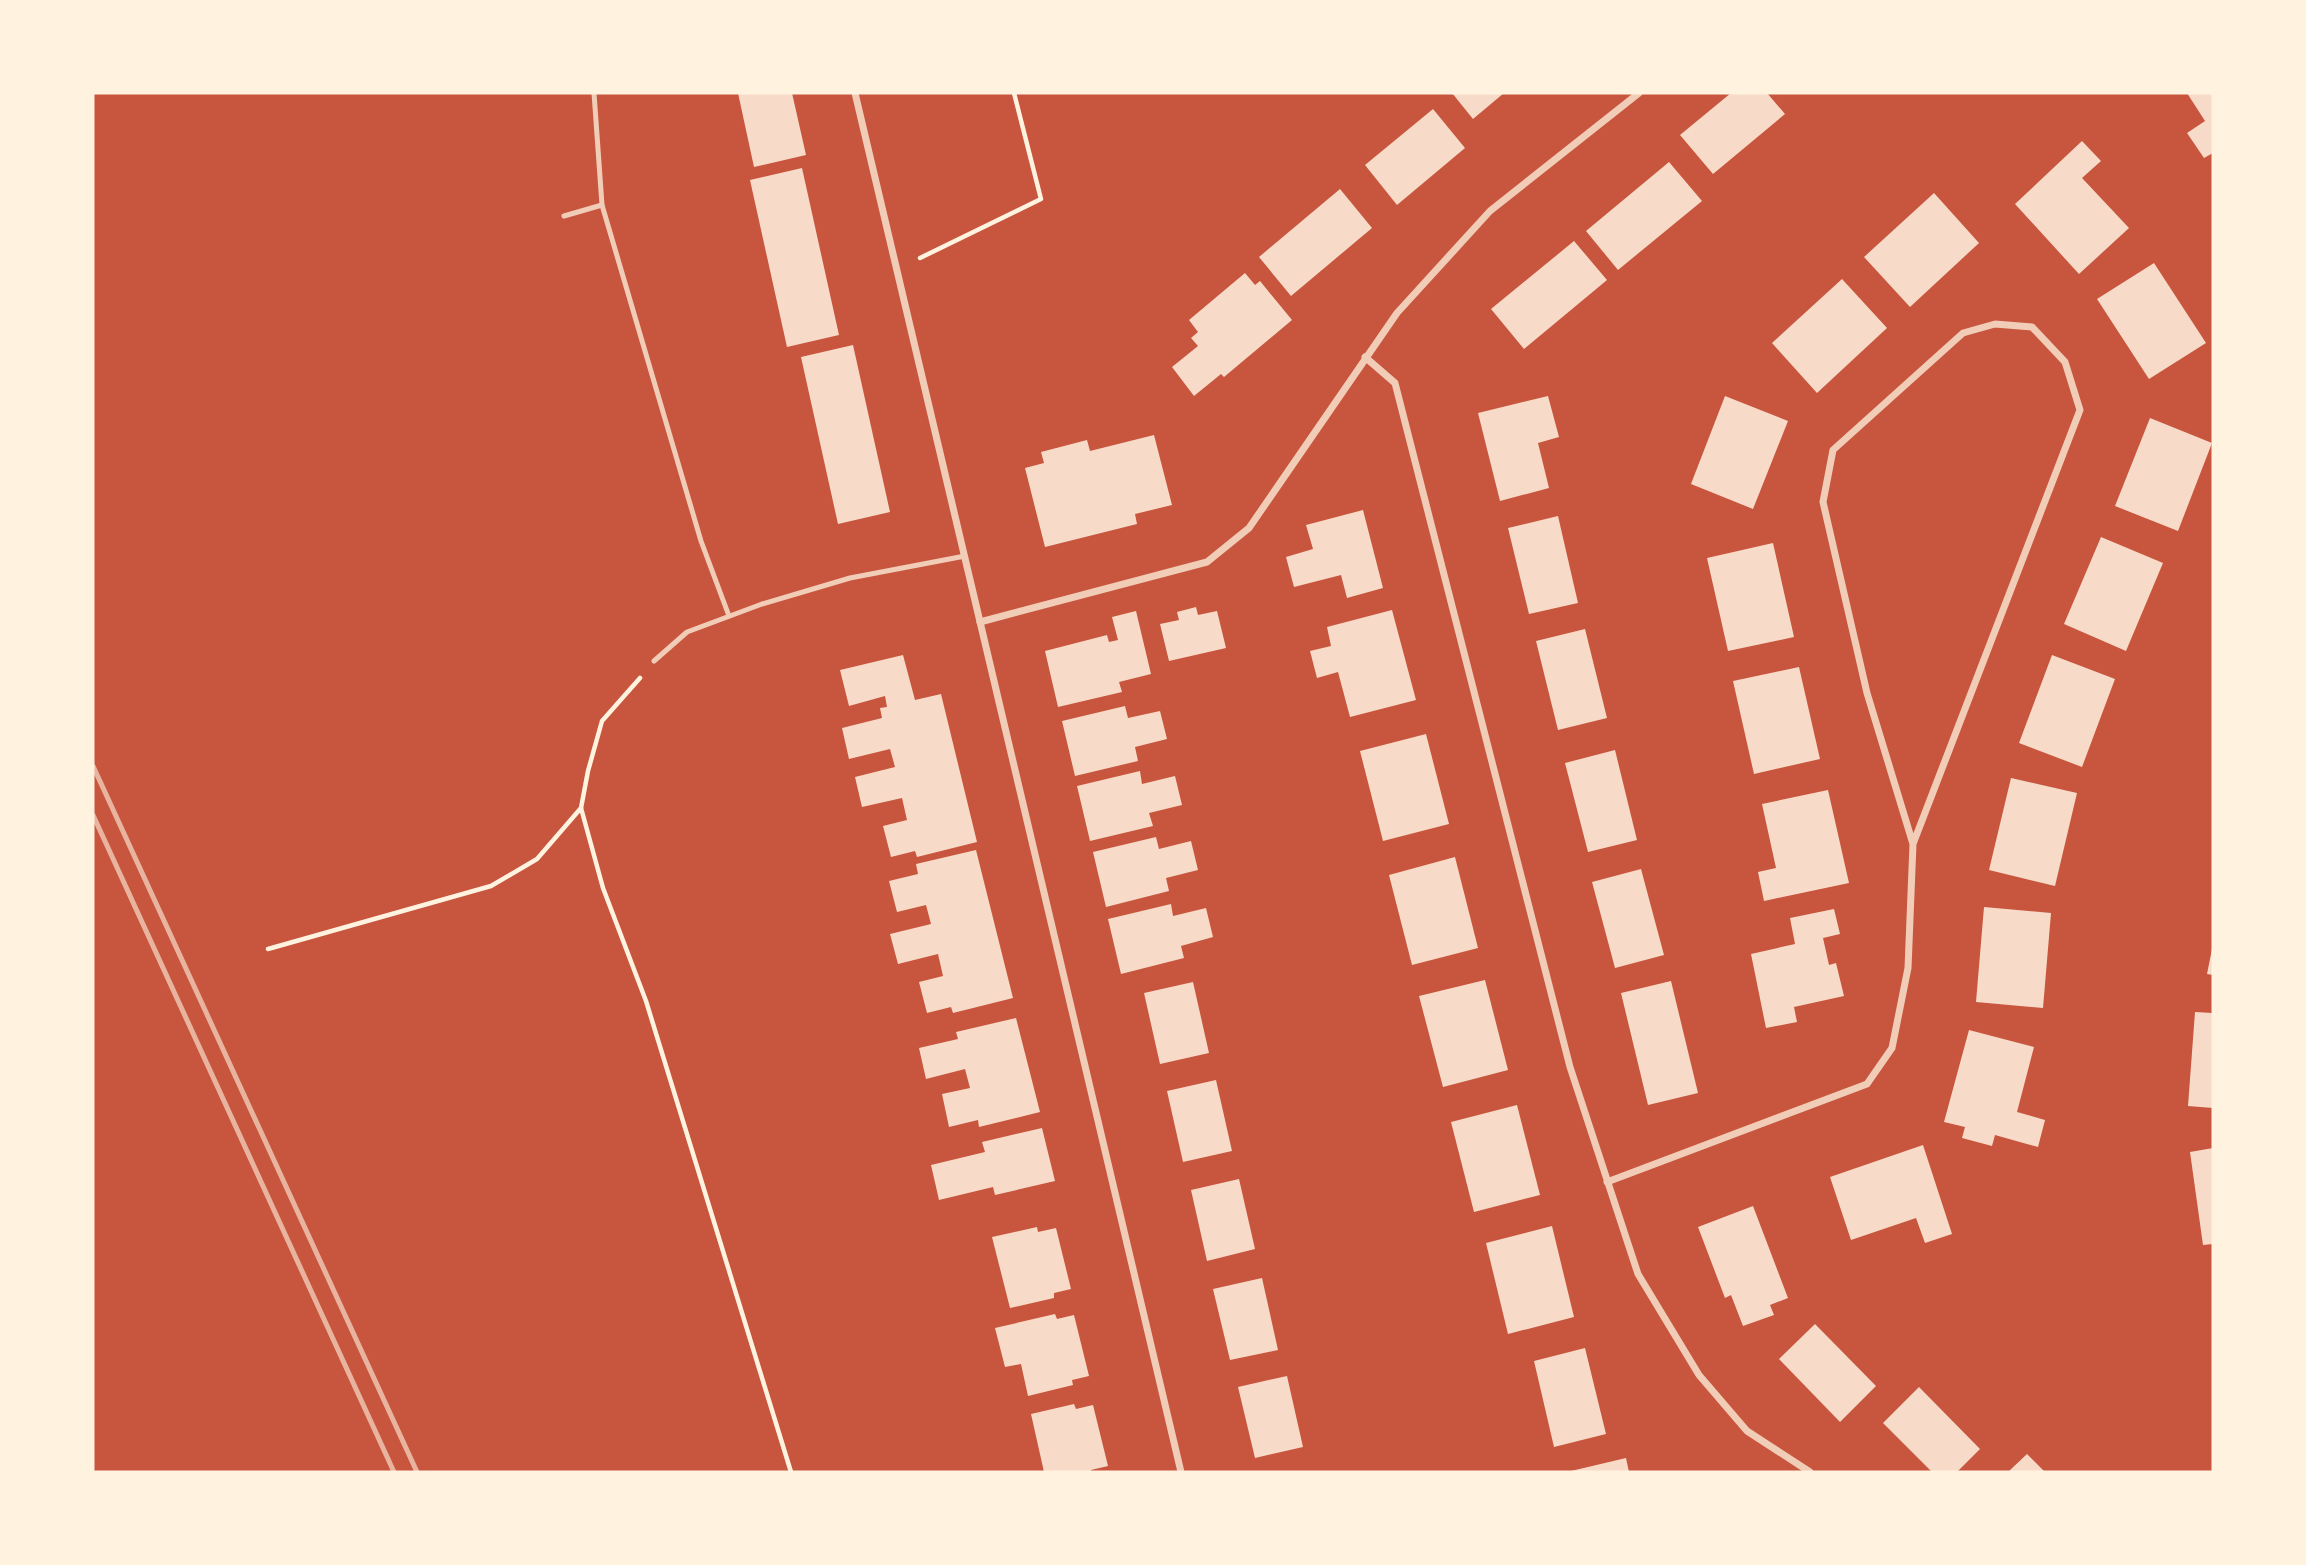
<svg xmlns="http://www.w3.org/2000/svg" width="2306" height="1565" viewBox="0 0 2306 1565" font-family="'Archivo Narrow',sans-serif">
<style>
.building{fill:#f7dbc8}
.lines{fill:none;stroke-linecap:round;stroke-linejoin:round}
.path{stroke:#fff3e0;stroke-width:4.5}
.service{stroke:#f1ccb7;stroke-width:5}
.minor{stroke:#f1ccb7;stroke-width:7}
.rail{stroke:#e9b49f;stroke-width:5}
</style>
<rect width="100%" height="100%" fill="#c8553d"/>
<g class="building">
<polygon points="738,93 792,93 806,155 754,167"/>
<polygon points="1452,93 1504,93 1473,119"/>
<polygon points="1731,93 1767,93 1785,114 1713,174 1680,135"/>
<polygon points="2187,93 2213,93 2213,153 2204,158 2187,133 2205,121"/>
<polygon points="1433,109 1465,148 1397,205 1365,165"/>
<polygon points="2082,141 2101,161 2082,178 2129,228 2079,274 2015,204"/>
<polygon points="1669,162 1702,201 1618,270 1586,231"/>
<polygon points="802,168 839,335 787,347 750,180"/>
<polygon points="1340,189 1372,228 1291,296 1259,257"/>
<polygon points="1934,193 1979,243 1910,307 1864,257"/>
<polygon points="1574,241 1607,280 1524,349 1491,309"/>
<polygon points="2154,263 2206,343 2149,379 2097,299"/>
<polygon points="1245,273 1255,285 1260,281 1292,320 1224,377 1221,374 1194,396 1172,367 1198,346 1191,338 1198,332 1189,320"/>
<polygon points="1842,279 1887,328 1817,393 1772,343"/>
<polygon points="853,345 890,512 838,524 801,357"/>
<polygon points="1548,396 1559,437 1538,443 1549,488 1500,501 1478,413"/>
<polygon points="1725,396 1788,421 1753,509 1691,484"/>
<polygon points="2150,418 2212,443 2178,531 2115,506"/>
<polygon points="1154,435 1172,505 1135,514 1137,524 1045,547 1025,468 1044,463 1041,452 1087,440 1090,451"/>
<polygon points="1363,510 1383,588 1347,598 1341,575 1294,587 1286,557 1313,549 1306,525"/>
<polygon points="1558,516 1578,603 1529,614 1508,528"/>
<polygon points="2101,537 2163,563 2126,651 2064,624"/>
<polygon points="1773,543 1794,637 1728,651 1707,558"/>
<polygon points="1196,607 1198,615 1217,611 1226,648 1169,661 1160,624 1179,620 1177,612"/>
<polygon points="1392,610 1416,700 1350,717 1338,672 1317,678 1310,651 1331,646 1327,627"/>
<polygon points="1136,611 1151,674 1119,682 1122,692 1058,707 1045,651 1107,635 1109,642 1118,640 1112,617"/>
<polygon points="1585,629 1607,718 1558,730 1536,641"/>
<polygon points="903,655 915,700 941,694 977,842 917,857 915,851 891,857 883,826 907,820 902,798 862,807 855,777 895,767 890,749 849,759 842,728 882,718 880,708 887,707 885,696 849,706 840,670"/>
<polygon points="2052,655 2115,679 2082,767 2019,743"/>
<polygon points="1799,667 1820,759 1754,774 1733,681"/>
<polygon points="1125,706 1128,718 1160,711 1167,739 1135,747 1138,761 1075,776 1062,721"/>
<polygon points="1426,734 1449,824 1383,841 1360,751"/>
<polygon points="1615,750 1637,840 1588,852 1565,763"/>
<polygon points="1140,771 1142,784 1175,776 1182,805 1149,813 1153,826 1090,841 1077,786"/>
<polygon points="2011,778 2077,793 2055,886 1989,870"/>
<polygon points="1828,790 1849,883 1764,901 1758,872 1776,868 1762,804"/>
<polygon points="1156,837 1159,849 1191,841 1198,870 1166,878 1169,891 1106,907 1093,852"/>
<polygon points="976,850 1013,998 953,1013 951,1007 927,1013 919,982 943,976 938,954 898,964 890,934 931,924 926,905 897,912 889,881 918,874 916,864"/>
<polygon points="1455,857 1478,948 1412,965 1389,875"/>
<polygon points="1641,869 1664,955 1615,968 1592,882"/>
<polygon points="1171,904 1173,916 1206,908 1213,937 1181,946 1184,958 1121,974 1108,919"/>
<polygon points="1984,907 2051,913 2043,1008 1976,1002"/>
<polygon points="1834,909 1840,934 1823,938 1829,965 1836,963 1844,996 1794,1007 1797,1022 1766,1028 1751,954 1795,944 1790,918"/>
<polygon points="2212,949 2213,949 2213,975 2207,974"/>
<polygon points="1485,980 1508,1070 1443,1087 1419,996"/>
<polygon points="1671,981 1698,1093 1648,1105 1621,993"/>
<polygon points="1193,982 1209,1053 1160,1064 1144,993"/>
<polygon points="2195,1012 2213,1013 2213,1108 2188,1106"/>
<polygon points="1016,1018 1040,1112 979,1127 978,1120 949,1127 942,1094 970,1088 965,1069 926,1079 919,1048 958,1039 956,1032"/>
<polygon points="1969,1030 2034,1047 2017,1112 2045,1120 2038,1147 1995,1135 1992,1146 1962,1138 1965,1127 1944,1122"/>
<polygon points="1216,1080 1232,1151 1183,1162 1167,1091"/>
<polygon points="1517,1105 1540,1195 1474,1212 1451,1122"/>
<polygon points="1042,1128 1055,1181 995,1195 993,1187 939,1200 931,1165 985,1152 982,1142"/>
<polygon points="1923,1145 1952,1234 1925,1243 1916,1218 1851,1240 1830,1177"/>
<polygon points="2213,1148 2213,1244 2203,1245 2190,1152"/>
<polygon points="1239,1179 1255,1249 1207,1261 1191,1190"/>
<polygon points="1753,1206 1788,1298 1770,1305 1774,1315 1743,1326 1731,1295 1725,1298 1698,1227"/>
<polygon points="1552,1226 1574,1317 1508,1334 1486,1243"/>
<polygon points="1037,1227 1038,1232 1056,1228 1071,1289 1054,1293 1054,1298 1010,1308 992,1237"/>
<polygon points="1262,1278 1278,1350 1230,1360 1213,1289"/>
<polygon points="1055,1314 1057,1319 1074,1315 1089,1376 1072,1380 1073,1385 1028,1396 1021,1364 1005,1367 995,1328"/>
<polygon points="1815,1324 1876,1386 1840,1422 1779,1359"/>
<polygon points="1585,1348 1606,1434 1554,1447 1534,1361"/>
<polygon points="1287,1376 1303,1447 1255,1458 1238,1387"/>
<polygon points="1919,1387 1980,1449 1957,1472 1932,1472 1883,1423"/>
<polygon points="1074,1404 1076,1409 1093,1405 1108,1466 1091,1470 1091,1472 1044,1472 1031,1414"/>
<polygon points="2027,1454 2045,1472 2008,1472"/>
<polygon points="1626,1458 1629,1472 1571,1472 1571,1471"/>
</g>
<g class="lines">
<g class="path">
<polyline points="920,258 1041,199 1014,93"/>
<polyline points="581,808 603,888 646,1001 791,1472"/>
<polyline points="268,949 491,886 537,859 581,808 588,771 602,721 640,678"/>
</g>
<g class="service">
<polyline points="594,93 602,205 701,541 729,616"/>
<polyline points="564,216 602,205"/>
<polyline points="654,661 687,632 762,604 850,578 965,556"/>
</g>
<g class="minor">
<polyline points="855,93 1181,1472"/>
<polyline points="1365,357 1395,383 1570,1067 1638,1274 1699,1375 1747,1431 1810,1472"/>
<polyline points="980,622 1207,562 1249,528 1397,313 1490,211 1639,93"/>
<polyline points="1607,1182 1867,1084 1892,1048 1908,968 1913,844 2080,410 2065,362 2032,327 1995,324 1963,333 1833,450 1823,502 1867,693 1913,844"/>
</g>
<g class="rail">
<polyline points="93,766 417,1472"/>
<polyline points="93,815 394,1472"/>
</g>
</g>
<rect width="2306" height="1565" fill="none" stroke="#fff3e0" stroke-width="189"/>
</svg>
